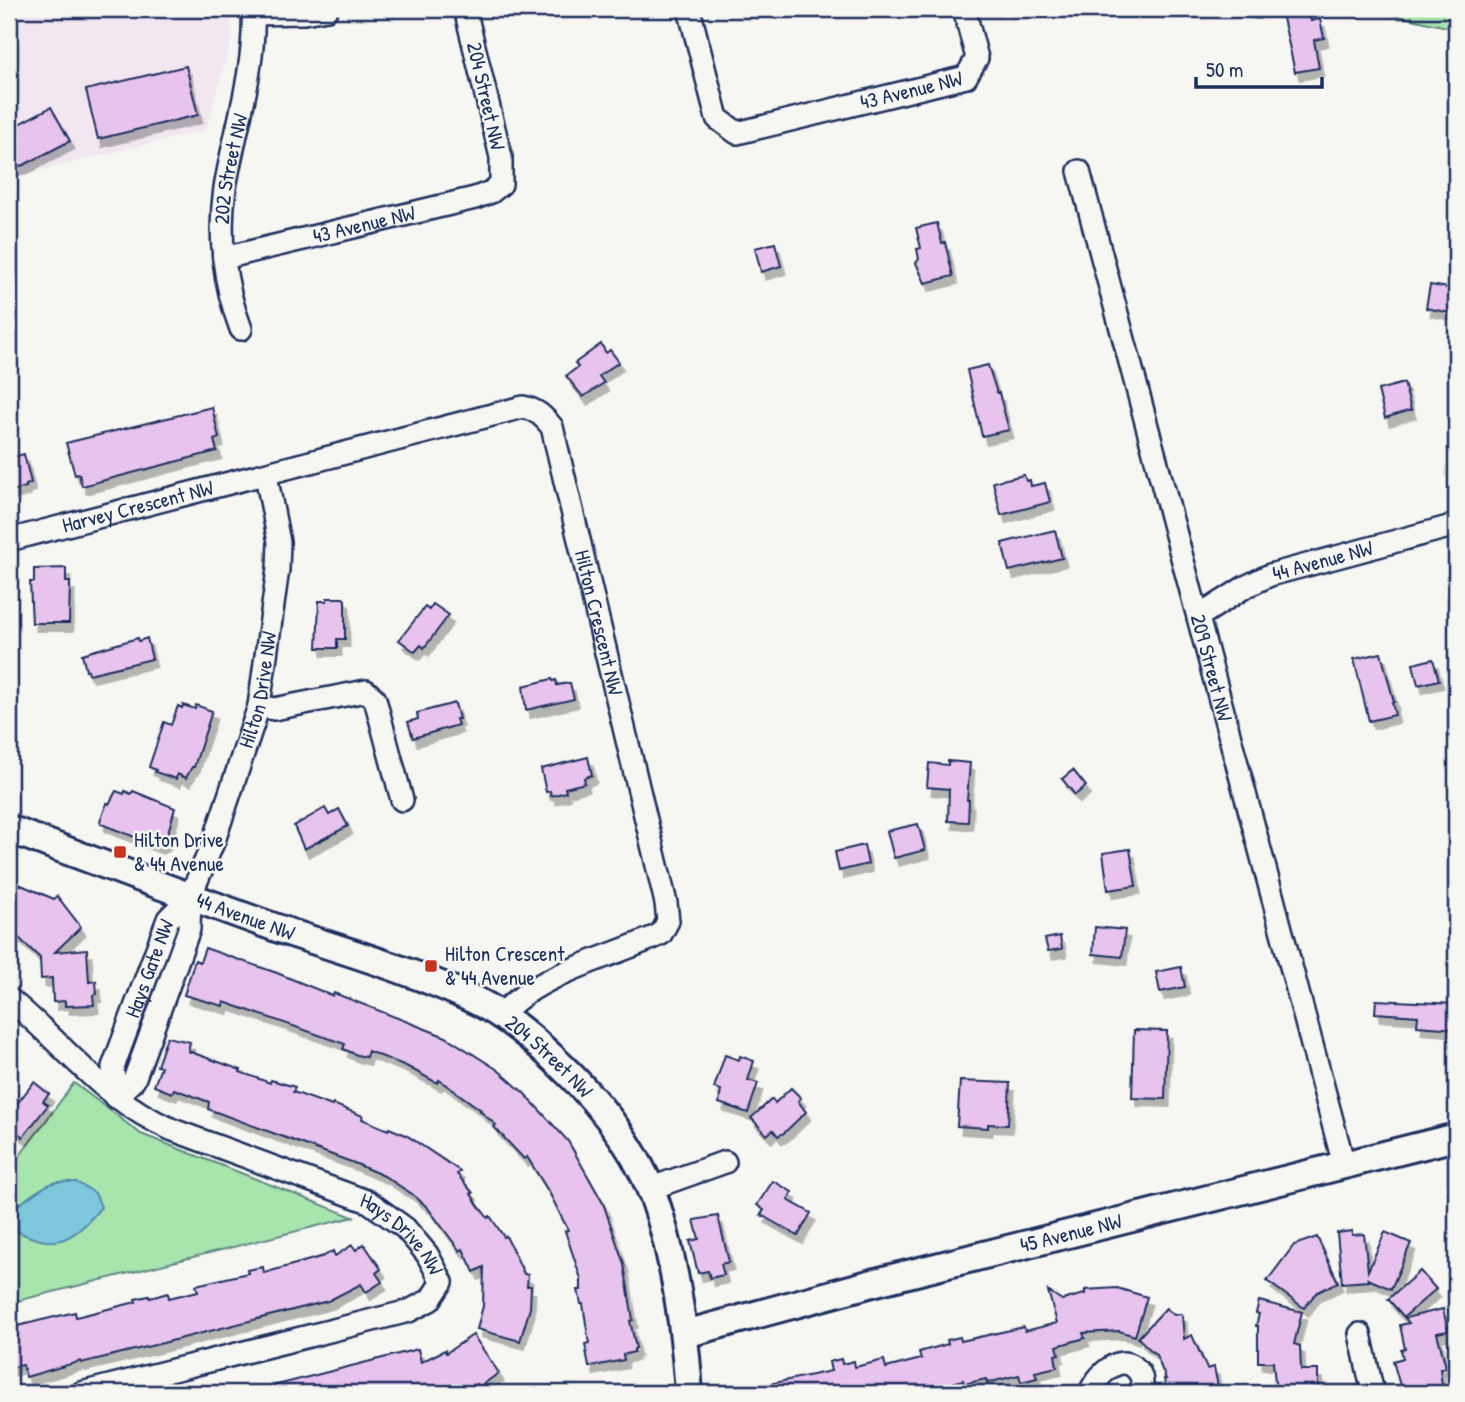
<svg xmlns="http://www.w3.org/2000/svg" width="1465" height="1402" viewBox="0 0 1465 1402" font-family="'Patrick Hand',sans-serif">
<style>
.built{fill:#f2e7f1}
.green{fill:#a7e5ad;stroke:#618a86;stroke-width:2}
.water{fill:#7cc7dc;stroke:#558aaa;stroke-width:2}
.building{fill:#e8c3ee;stroke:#1b2f5e;stroke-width:2;filter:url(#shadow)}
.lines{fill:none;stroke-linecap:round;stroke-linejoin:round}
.minor-casing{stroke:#1b2f5e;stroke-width:26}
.tertiary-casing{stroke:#1b2f5e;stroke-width:32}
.minor{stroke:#f6f6f2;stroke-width:21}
.tertiary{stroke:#f6f6f2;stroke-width:26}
.poi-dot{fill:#c8321e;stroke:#f6f6f2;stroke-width:2.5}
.labels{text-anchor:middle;stroke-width:5;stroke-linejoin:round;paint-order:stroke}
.street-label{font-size:21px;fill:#1b2f5e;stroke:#f6f6f2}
.poi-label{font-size:21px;fill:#1b2f5e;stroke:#f6f6f2;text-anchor:start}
</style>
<defs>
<filter id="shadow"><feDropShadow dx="4.5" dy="8" stdDeviation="0" flood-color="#0004"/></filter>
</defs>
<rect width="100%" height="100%" fill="#f6f6f2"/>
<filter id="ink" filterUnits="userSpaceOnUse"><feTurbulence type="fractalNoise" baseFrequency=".0143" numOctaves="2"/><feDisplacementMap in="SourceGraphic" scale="14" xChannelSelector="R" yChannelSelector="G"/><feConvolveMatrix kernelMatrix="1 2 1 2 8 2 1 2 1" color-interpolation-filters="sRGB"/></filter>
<g filter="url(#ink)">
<polygon class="built" points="9,9 229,9 233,35 206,130 9,178"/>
<g class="green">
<polygon points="1198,9 1289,9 1258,19"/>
<polygon points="1382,9 1456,9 1456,29 1384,13"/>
<polygon points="74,1083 141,1134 353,1217 9,1303 9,1150 18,1158"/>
</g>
<path class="water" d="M 76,1182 L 95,1193 L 101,1207 C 70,1245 53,1251 9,1227 L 9,1210 C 25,1203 35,1189 53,1183 C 60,1181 69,1182 76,1182 Z"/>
<g class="building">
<polygon points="1281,9 1308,9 1311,21 1320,19 1324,38 1314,40 1319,68 1295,72"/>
<polygon points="186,66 198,115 98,139 86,90"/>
<polygon points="51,107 70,141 24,165 9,168 9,129"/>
<polygon points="937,223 942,243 945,242 953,276 925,283 916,263 919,259 917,249 921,248 916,228"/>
<polygon points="775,243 781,266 761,272 755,248"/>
<polygon points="1430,285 1455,289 1451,313 1426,308"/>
<polygon points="601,344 606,353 610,350 619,362 599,376 604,383 583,397 566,376 578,367 575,363"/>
<polygon points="988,365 997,393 999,393 1009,430 982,436 967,370"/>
<polygon points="1404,383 1411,410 1385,418 1378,390"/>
<polygon points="212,407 219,438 214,440 217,451 82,486 79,474 75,475 66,443"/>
<polygon points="24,454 31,483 26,485 26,487 9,492 9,458"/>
<polygon points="1024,475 1026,481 1030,480 1031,486 1045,483 1050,502 1001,515 993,482"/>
<polygon points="1055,530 1062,558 1009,571 1002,543"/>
<polygon points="66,568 66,582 70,582 69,623 32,623 30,582 34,582 34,569"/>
<polygon points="327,598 343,598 345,600 345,639 337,639 337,648 317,648 319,601 327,601"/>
<polygon points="433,604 449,615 424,648 421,645 415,652 399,640 425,607 429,610"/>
<polygon points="138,638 139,641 147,638 152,659 89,674 88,670 86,671 82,654"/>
<polygon points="1381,653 1394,702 1392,702 1395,715 1369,721 1354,659"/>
<polygon points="1433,659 1439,680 1418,685 1413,664"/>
<polygon points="552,679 553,681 556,680 557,685 570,683 574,699 526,710 523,686"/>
<polygon points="455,703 459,719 456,719 458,725 413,738 408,722 418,719 417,713"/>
<polygon points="183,705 195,709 196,705 212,711 194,767 192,767 186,778 177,774 176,779 155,772 156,770 149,767 164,722 171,725 178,706 182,708"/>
<polygon points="588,757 592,775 584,778 585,783 565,788 566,792 551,796 550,791 546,792 541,769"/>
<polygon points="948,761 970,763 967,800 969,800 968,822 948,821 949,789 927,787 929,763 948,765"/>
<polygon points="1073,770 1086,786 1075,795 1062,779"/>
<polygon points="116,791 124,794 125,791 131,794 133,791 175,808 165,843 158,846 101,824 100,821 107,803 109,804"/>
<polygon points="325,808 329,815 339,809 348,826 304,849 294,826"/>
<polygon points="918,824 925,850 894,858 887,831"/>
<polygon points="864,845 868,864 839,871 835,852"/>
<polygon points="1130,849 1136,886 1108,890 1103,853"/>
<polygon points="14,882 54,899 57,896 81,927 55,952 87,949 89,982 96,981 97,994 93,995 94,1005 65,1006 65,1001 53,1002 52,978 41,979 40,958 18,937 9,933 9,895"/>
<polygon points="1095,927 1125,930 1122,957 1093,954"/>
<polygon points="1060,936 1062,949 1048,951 1045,939"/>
<polygon points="205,948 277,973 333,996 334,993 446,1037 498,1070 524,1093 568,1141 603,1203 624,1264 633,1320 630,1321 636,1348 634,1349 634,1352 623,1355 624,1360 589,1367 585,1344 589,1343 583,1304 581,1304 578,1290 581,1290 581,1279 565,1231 568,1230 550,1194 527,1157 524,1159 494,1127 496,1125 480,1111 481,1110 439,1080 437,1083 406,1066 368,1051 366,1057 357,1055 343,1049 345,1044 224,1002 223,1006 184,995 195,960 200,962"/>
<polygon points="1181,967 1185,987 1160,992 1156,972"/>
<polygon points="1376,1000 1456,1004 1456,1029 1417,1026 1418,1016 1375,1013"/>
<polygon points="1134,1030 1167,1031 1165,1099 1132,1098"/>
<polygon points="167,1037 190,1042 188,1051 241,1070 240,1072 270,1083 271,1080 295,1087 293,1092 332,1106 333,1104 363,1116 362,1119 388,1130 389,1128 406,1135 460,1171 457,1174 473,1193 471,1194 478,1205 488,1218 490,1216 504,1237 506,1236 524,1274 528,1275 527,1286 531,1286 530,1308 520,1341 477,1329 483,1306 484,1267 474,1272 463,1249 460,1251 427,1207 412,1194 384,1176 354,1163 208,1109 209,1102 174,1089 172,1093 154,1086 161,1067 157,1066"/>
<polygon points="725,1055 739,1060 740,1056 754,1061 748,1080 758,1083 748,1113 719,1103 721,1090 714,1088"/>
<polygon points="960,1081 1010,1083 1008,1125 988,1124 988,1128 957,1126"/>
<polygon points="34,1082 49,1094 43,1101 48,1105 23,1137 9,1125 9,1114"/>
<polygon points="791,1088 801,1098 798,1101 806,1112 784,1133 778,1136 773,1130 767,1135 751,1118 772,1099 775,1103"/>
<polygon points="773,1181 792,1192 788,1200 811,1213 798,1236 761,1215 764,1210 757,1205"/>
<polygon points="718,1216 729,1262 721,1264 724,1275 710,1278 708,1271 698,1273 690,1241 699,1239 694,1220"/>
<polygon points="1352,1231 1352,1235 1364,1234 1368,1271 1385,1232 1411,1243 1391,1289 1368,1279 1369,1281 1342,1283 1337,1233"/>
<polygon points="1317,1237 1338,1282 1316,1293 1304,1308 1267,1281 1294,1245"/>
<polygon points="364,1244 381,1269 376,1273 382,1282 366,1292 361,1284 328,1301 163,1343 81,1363 81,1361 26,1377 23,1365 9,1368 9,1328 75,1312 76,1317 136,1302 135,1299 149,1296 150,1298 168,1293 169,1298 198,1291 196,1285 248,1273 247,1270 263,1267 264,1273 324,1256 333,1251 335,1256 352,1245 356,1250"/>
<polygon points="1420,1271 1436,1289 1404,1317 1388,1299"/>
<polygon points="1117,1288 1147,1297 1135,1336 1119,1331 1083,1333 1085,1338 1057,1346 1059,1354 1055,1355 1057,1367 1035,1372 1037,1378 1021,1382 1019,1375 987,1383 986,1379 964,1384 963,1380 918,1393 751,1393 750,1388 831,1371 829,1362 841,1359 842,1364 854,1361 855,1367 884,1360 886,1368 921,1359 919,1352 948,1344 947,1340 960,1337 961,1341 1024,1327 1025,1331 1057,1323 1048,1291 1062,1300 1085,1294 1085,1290"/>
<polygon points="1259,1301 1302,1312 1294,1344 1300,1346 1301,1370 1318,1370 1318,1388 1306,1388 1306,1393 1276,1393 1273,1362 1258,1362 1258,1326 1256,1326 1259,1314 1256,1313"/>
<polygon points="1166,1308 1174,1315 1182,1314 1184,1339 1192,1335 1207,1369 1214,1367 1219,1391 1167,1393 1164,1379 1166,1379 1156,1355 1138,1338"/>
<polygon points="1443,1309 1448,1331 1437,1333 1446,1367 1440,1369 1443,1393 1402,1393 1393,1361 1403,1358 1401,1350 1405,1349 1400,1325 1409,1323 1405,1318"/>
<polygon points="473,1335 499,1373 479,1387 477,1384 459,1393 442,1393 440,1390 427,1393 265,1393 265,1388 418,1349 421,1362 445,1350 446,1353"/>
</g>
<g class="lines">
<g class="minor-casing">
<g id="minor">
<path id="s1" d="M 689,9 L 717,118 L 737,133 L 966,77 L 977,58 L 964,9"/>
<polyline points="253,14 304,13 327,9"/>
<path id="s2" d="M 1079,171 L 1344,1165"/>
<path id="s3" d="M 224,258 L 475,198 L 491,192 L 501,184 L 501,157 L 465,9"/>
<path id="s4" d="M 241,329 C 224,285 218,235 225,188 C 235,129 256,69 253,9"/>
<path id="s5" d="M 9,540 L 523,407 C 537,410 543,416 552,427 L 666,903 L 668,921 L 661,934 C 615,956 533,975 501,1016"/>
<path id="s6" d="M 1198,617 L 1245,587 L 1270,575 L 1456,525"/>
<polyline points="259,706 274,709 366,691 375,699 402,800"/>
<path id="s7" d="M 9,999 C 66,1045 102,1100 173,1130 L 369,1202 L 405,1228 L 427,1254 L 442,1282 L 430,1300 L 409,1311 L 81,1393"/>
<path id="s8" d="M 115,1097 L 113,1067 L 168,919 L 190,897 L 215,838 L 259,706 L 278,569 L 279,542 L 266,475"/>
<polyline points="115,1097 134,1080 189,929 190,897"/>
<polyline points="649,1189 725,1162"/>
<polyline points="1360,1334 1373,1393"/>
<path d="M 1090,1393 C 1095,1378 1121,1349 1138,1371 C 1143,1376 1142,1386 1142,1393"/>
</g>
</g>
<g class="tertiary-casing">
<g id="tertiary">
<path id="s9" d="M 9,829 C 103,864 197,900 291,933 C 351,953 413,971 470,998 C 502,1012 530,1036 555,1060 C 600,1102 643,1156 660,1216 C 677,1274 685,1334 689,1393"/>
<path id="s10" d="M 685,1334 L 880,1281 L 1456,1137"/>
</g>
</g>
<use href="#minor" class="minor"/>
<use href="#tertiary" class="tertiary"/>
</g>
</g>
<g class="poi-dot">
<rect x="113" y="845" width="14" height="14" rx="3.5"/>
<rect x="424" y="959" width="14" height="14" rx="3.5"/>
</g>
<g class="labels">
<g class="street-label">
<text dy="7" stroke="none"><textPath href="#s1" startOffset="317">43 Avenue NW</textPath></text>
<text transform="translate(486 96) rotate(77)" y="7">204 Street NW</text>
<text dy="7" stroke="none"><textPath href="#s4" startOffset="163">202 Street NW</textPath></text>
<text dy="7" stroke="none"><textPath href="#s3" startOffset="144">43 Avenue NW</textPath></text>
<text dy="7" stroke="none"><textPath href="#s5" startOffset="133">Harvey Crescent NW</textPath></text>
<text dy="7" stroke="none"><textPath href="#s6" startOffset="138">44 Avenue NW</textPath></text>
<text dy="7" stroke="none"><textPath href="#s5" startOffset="768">Hilton Crescent NW</textPath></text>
<text dy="7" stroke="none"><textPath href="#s2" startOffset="514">209 Street NW</textPath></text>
<text dy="7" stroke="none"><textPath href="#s8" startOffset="438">Hilton Drive NW</textPath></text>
<text dy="7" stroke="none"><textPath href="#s9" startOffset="252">44 Avenue NW</textPath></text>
<text dy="7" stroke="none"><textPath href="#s8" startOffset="135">Hays Gate NW</textPath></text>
<text dy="7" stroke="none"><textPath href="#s9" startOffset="590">204 Street NW</textPath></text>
<text dy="7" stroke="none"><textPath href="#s10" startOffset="399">45 Avenue NW</textPath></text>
<text dy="7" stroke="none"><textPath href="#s7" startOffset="466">Hays Drive NW</textPath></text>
</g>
<g class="poi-label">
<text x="134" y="847">Hilton Drive<tspan x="134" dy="24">&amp; 44 Avenue</tspan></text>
<text x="445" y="961">Hilton Crescent<tspan x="445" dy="24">&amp; 44 Avenue</tspan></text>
</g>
</g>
<rect width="1465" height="1402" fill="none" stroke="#f6f6f2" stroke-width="35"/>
<rect x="18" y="18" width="1430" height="1367" fill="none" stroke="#1b2f5e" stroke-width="2.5" filter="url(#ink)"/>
<path d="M1196 77v10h126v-10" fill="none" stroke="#1b2f5e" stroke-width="3.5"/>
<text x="1206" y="77" font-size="21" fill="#1b2f5e" stroke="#f6f6f2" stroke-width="5" paint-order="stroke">50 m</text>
</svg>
